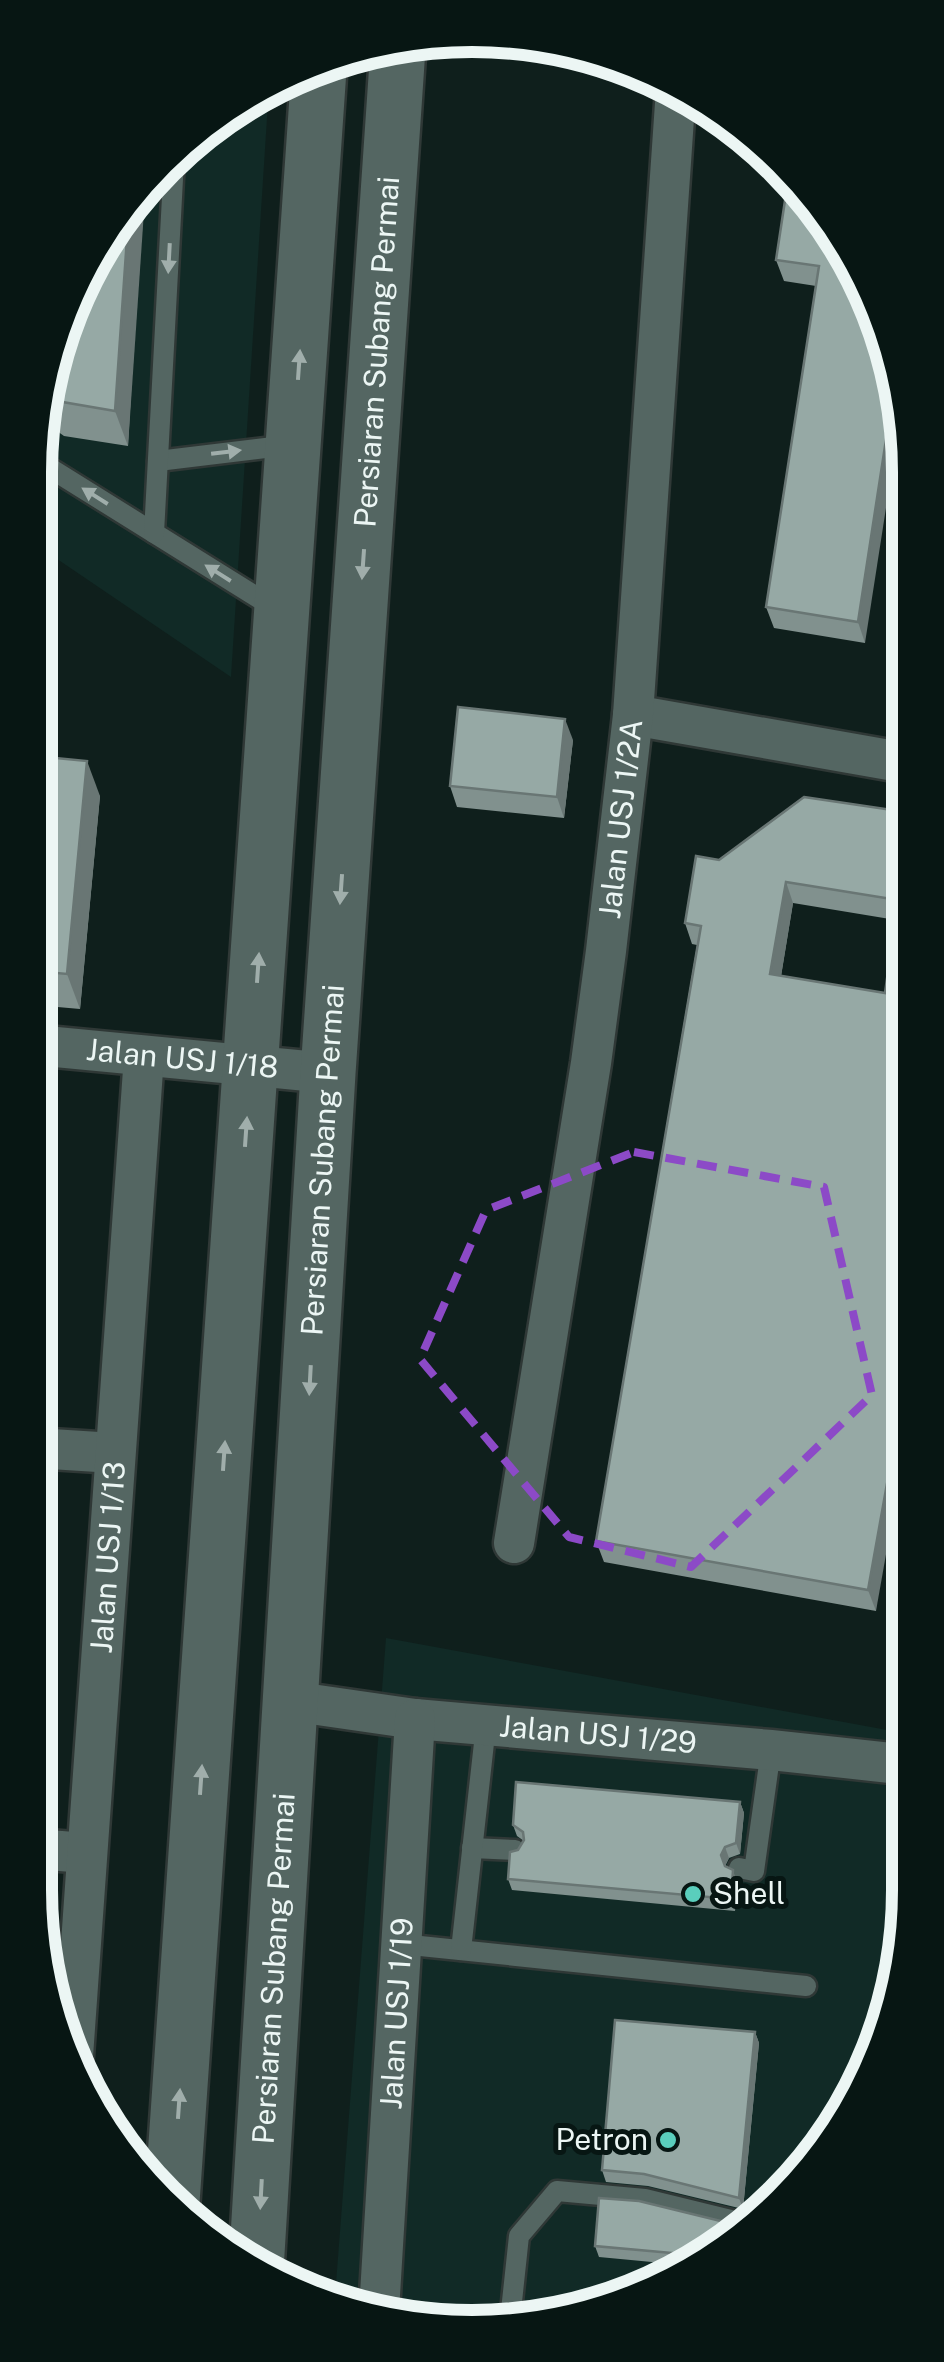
<svg xmlns="http://www.w3.org/2000/svg" width="944" height="2362" viewBox="0 0 944 2362" font-family="'Public Sans',sans-serif">
<style>
.built{fill:#112a26}
.lines{fill:none;stroke-linecap:round;stroke-linejoin:round}
.service-casing{stroke:#2f3836;stroke-width:25}
.minor-casing{stroke:#2f3836;stroke-width:45}
.secondary-casing{stroke:#2f3836;stroke-width:60}
.service{stroke:#546662;stroke-width:20}
.minor{stroke:#546662;stroke-width:40}
.secondary{stroke:#546662;stroke-width:55}
.wall{fill:#81918e;fill-rule:evenodd}
.shaded-wall{fill:#697674}
.building{fill:#96a9a5;stroke:#697674;stroke-width:2.5;fill-rule:evenodd}
.oneway{fill:#a0aeab}
.marked{fill:none;stroke:#8c4ac7;stroke-width:8;stroke-dasharray:20 12;stroke-linejoin:round}
.poi-dot{fill:#5acebc;stroke:#071613;stroke-width:4}
.labels{text-anchor:middle;stroke-width:10;stroke-linejoin:round;paint-order:stroke}
.street-label{font-size:30px;fill:#ecf6f4;stroke:#071613}
.poi-label{font-size:30px;fill:#ecf6f4;stroke:#071613;text-anchor:start}
.rim{fill:none;stroke:#ecf6f4;stroke-width:12}
</style>
<rect width="100%" height="100%" fill="#0f1f1c"/>
<g class="built">
<polygon points="269,87 231,677 35,544 35,472 58,332 143,184"/>
<polygon points="386,1638 909,1734 909,1873 907,1904 886,2030 818,2156 691,2268 558,2318 414,2323 335,2296"/>
</g>
<g class="lines">
<g class="service-casing">
<g id="service">
<polyline points="37,460 276,609"/>
<polyline points="158,461 290,445"/>
<polyline points="154,533 174,160"/>
<polyline points="472,1848 515,1850"/>
<polyline points="739,1868 754,1871 771,1750"/>
<polyline points="401,1944 806,1986"/>
<polyline points="461,1950 486,1725"/>
<polyline points="510,2320 519,2236 557,2191 645,2199 743,2223"/>
</g>
</g>
<g class="minor-casing">
<g id="minor">
<polyline points="633,715 906,763"/>
<path id="s1" d="M 35,1045 L 328,1073"/>
<polyline points="35,1448 114,1453"/>
<path id="s2" d="M 514,1543 L 591,1063 L 606,951 L 633,715 L 676,89"/>
<path id="s3" d="M 290,1701 L 415,1719 L 771,1750 L 909,1765"/>
<polyline points="35,1849 86,1853"/>
<path id="s4" d="M 73,2056 L 144,1056"/>
<path id="s5" d="M 379,2311 L 415,1719"/>
</g>
</g>
<g class="secondary-casing">
<g id="secondary">
<polyline points="172,2202 319,69"/>
<path id="s6" d="M 256,2270 L 328,1073 L 398,48"/>
</g>
</g>
<use href="#service" class="service"/>
<use href="#minor" class="minor"/>
<use href="#secondary" class="secondary"/>
</g>
<g class="wall">
<polygon points="789,174 864,279 865,643 774,628 766,607 816,286 784,281 776,260"/>
<polygon points="143,184 128,446 64,436 43,421 58,332"/>
<polygon points="573,740 564,818 457,807 450,786"/>
<polygon points="35,756 100,796 80,1009 35,1005"/>
<path d="M 906,811 L 876,1611 L 604,1562 L 596,1541 L 697,945 L 692,944 L 685,923 L 719,860 ZM 793,903 L 896,920 L 885,993 L 781,976 Z"/>
<polygon points="740,1802 744,1813 740,1854 729,1858 725,1866 737,1882 735,1911 512,1890 508,1879 518,1850 524,1841 517,1836 513,1825"/>
<polygon points="755,2032 759,2043 743,2209 648,2186 606,2182 602,2170"/>
<polygon points="738,2227 694,2266 599,2257 595,2246"/>
</g>
<g class="shaded-wall">
<polygon points="146,182 128,446 115,411 129,209"/>
<polygon points="895,381 902,405 865,643 858,622"/>
<polygon points="565,719 573,740 564,818 557,797"/>
<polygon points="87,761 100,796 80,1009 67,974"/>
<polygon points="786,882 793,903 778,995 770,974"/>
<polygon points="35,1106 43,1127 35,1238"/>
<polygon points="908,1366 908,1430 876,1611 868,1590"/>
<polygon points="740,1802 744,1813 740,1854 736,1843"/>
<polygon points="725,1847 729,1858 725,1866 721,1855"/>
<polygon points="733,1870 737,1882 735,1911 731,1899"/>
<polygon points="755,2032 759,2043 743,2209 739,2198"/>
</g>
<g class="building">
<polygon points="789,174 801,184 864,279 895,381 858,622 766,607 819,266 776,260"/>
<polygon points="129,209 115,411 51,400 47,397 58,332"/>
<polygon points="458,707 565,719 557,797 450,786"/>
<polygon points="35,756 87,761 67,974 35,971"/>
<path d="M 804,797 L 906,812 L 908,1366 L 868,1590 L 596,1541 L 701,926 L 685,923 L 696,856 L 719,860 ZM 786,882 L 898,900 L 885,993 L 770,974 Z"/>
<polygon points="516,1782 740,1802 736,1843 725,1847 721,1855 725,1866 733,1870 731,1899 508,1879 510,1852 518,1850 524,1840 523,1832 513,1825"/>
<polygon points="615,2020 755,2032 739,2198 644,2174 602,2170"/>
<polygon points="599,2198 639,2201 737,2225 737,2228 705,2256 595,2246"/>
</g>
<defs><path id="oneway-solid" d="M-6-.8H1V-3.2L6.5 0L1 3.2V.8H-6Z" transform="scale(2.5)"/></defs>
<g class="oneway">
<use href="#oneway-solid" transform="translate(169 258) rotate(93)"/>
<use href="#oneway-solid" transform="translate(299 365) rotate(-86)"/>
<use href="#oneway-solid" transform="translate(226 452) rotate(-7)"/>
<use href="#oneway-solid" transform="translate(95 496) rotate(-148)"/>
<use href="#oneway-solid" transform="translate(363 564) rotate(94)"/>
<use href="#oneway-solid" transform="translate(218 573) rotate(-148)"/>
<use href="#oneway-solid" transform="translate(341 889) rotate(94)"/>
<use href="#oneway-solid" transform="translate(258 968) rotate(-86)"/>
<use href="#oneway-solid" transform="translate(246 1132) rotate(-86)"/>
<use href="#oneway-solid" transform="translate(310 1380) rotate(93)"/>
<use href="#oneway-solid" transform="translate(224 1456) rotate(-86)"/>
<use href="#oneway-solid" transform="translate(201 1780) rotate(-86)"/>
<use href="#oneway-solid" transform="translate(179 2104) rotate(-86)"/>
<use href="#oneway-solid" transform="translate(261 2194) rotate(93)"/>
</g>
<path class="marked" d="M 634,1152 L 824,1187 L 872,1395 L 691,1567 L 569,1537 L 420,1359 L 486,1210 Z"/>
<g class="poi-dot">
<circle cx="693" cy="1894" r="10"/>
<circle cx="668" cy="2140" r="10"/>
</g>
<g class="labels">
<g class="street-label">
<text dy="10" stroke="none"><textPath href="#s6" startOffset="1922">Persiaran Subang Permai</textPath></text>
<text dy="10" stroke="none"><textPath href="#s2" startOffset="732">Jalan USJ 1/2A</textPath></text>
<text dy="10" stroke="none"><textPath href="#s1" startOffset="148">Jalan USJ 1/18</textPath></text>
<text dy="10" stroke="none"><textPath href="#s6" startOffset="1112">Persiaran Subang Permai</textPath></text>
<text dy="10" stroke="none"><textPath href="#s4" startOffset="500">Jalan USJ 1/13</textPath></text>
<text dy="10" stroke="none"><textPath href="#s3" startOffset="310">Jalan USJ 1/29</textPath></text>
<text dy="10" stroke="none"><textPath href="#s6" startOffset="302">Persiaran Subang Permai</textPath></text>
<text dy="10" stroke="none"><textPath href="#s5" startOffset="298">Jalan USJ 1/19</textPath></text>
</g>
<g class="poi-label">
<text x="713" y="1904">Shell</text>
<text x="648" y="2150" text-anchor="end">Petron</text>
</g>
</g>
<path d="M0 0H944V2362H0ZM472 52H472A420 420 0 0 1 892 472V1890A420 420 0 0 1 472 2310H472A420 420 0 0 1 52 1890V472A420 420 0 0 1 472 52Z" fill="#071613" fill-rule="evenodd"/>
<path class="rim" d="M472 52H472A420 420 0 0 1 892 472V1890A420 420 0 0 1 472 2310H472A420 420 0 0 1 52 1890V472A420 420 0 0 1 472 52Z"/>
</svg>
